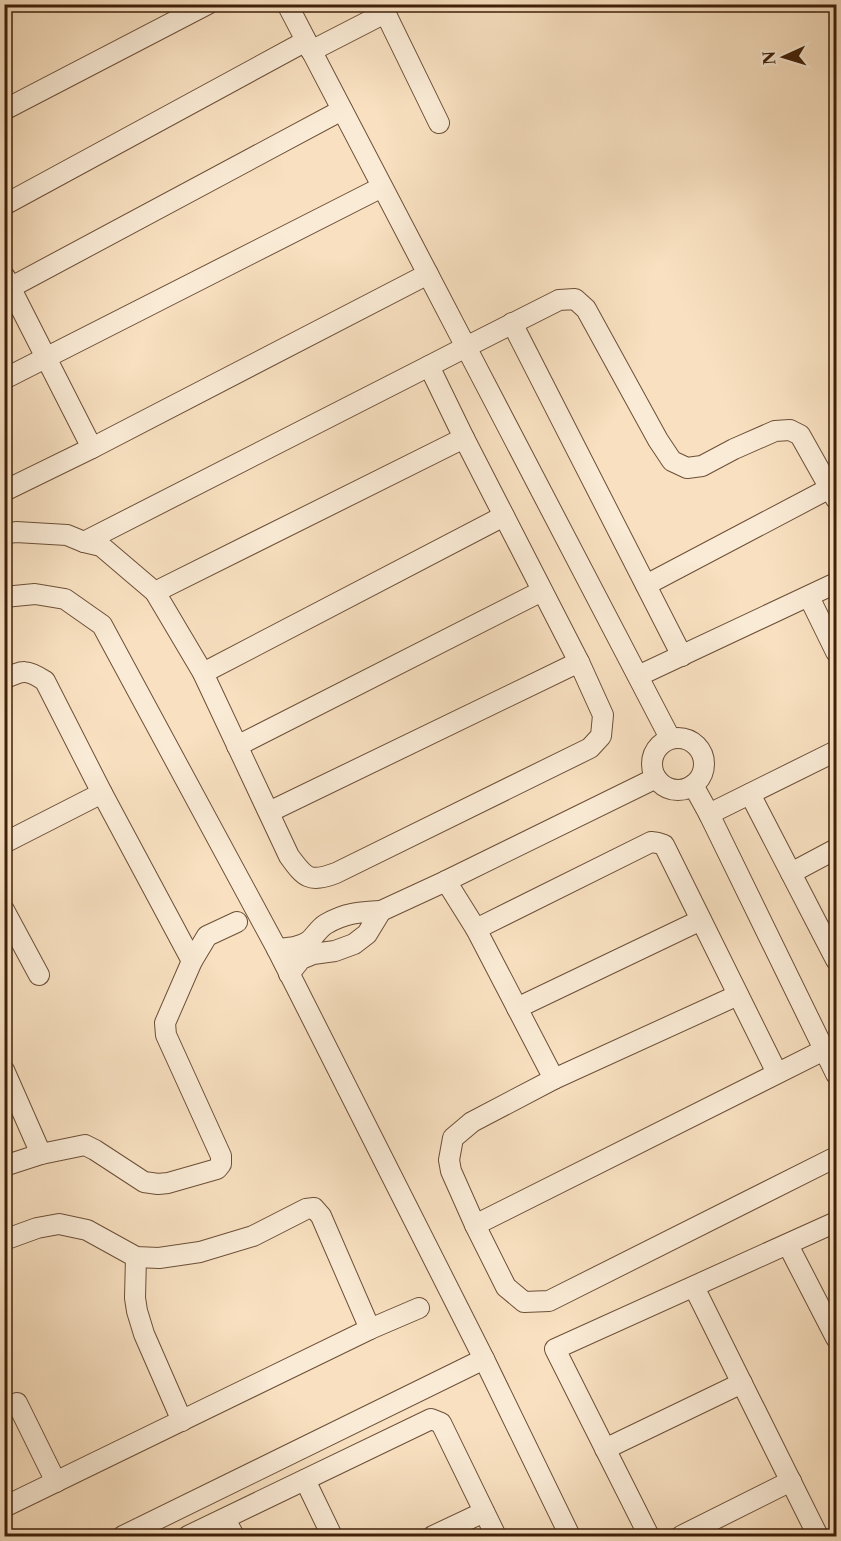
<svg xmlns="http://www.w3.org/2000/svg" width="841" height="1541" viewBox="0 0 841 1541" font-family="'Libre Caslon Text',serif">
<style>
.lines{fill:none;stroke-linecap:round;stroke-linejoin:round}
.street-casing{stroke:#6c4f37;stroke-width:22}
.street{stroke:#faebd6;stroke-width:20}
</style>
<rect width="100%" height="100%" fill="#f8e0c0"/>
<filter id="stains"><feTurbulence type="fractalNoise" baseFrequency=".00333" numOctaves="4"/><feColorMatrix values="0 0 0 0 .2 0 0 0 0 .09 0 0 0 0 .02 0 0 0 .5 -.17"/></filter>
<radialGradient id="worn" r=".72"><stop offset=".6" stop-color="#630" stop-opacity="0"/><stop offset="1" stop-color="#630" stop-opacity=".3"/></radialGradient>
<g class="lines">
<g class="street-casing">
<g id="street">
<polyline points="287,4 466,347 559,300 575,299 586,309 658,440 672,461 687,468 702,466 734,449 775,431 790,430 800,435 836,499"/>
<polyline points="381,4 439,123"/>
<polyline points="311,51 385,13"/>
<polyline points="4,110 208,4"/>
<polyline points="4,205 306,41"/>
<polyline points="5,277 92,448"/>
<polyline points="4,291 342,110"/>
<polyline points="512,323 682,656"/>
<polyline points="4,379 382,187"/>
<polyline points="4,491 92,448 428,274"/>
<path d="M 4,534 L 16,532 L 67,535 L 84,542 L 101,546 L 155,592 L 203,673 L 289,856 C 305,878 309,883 336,873 L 590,748 L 601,736 L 603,715 L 579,662 L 464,438 L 429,366 L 466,347 L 670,738"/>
<polyline points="84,542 429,366"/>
<polyline points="646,585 830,488"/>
<polyline points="155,592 464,438"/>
<polyline points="4,597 35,594 65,599 102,625 277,949 484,1359 570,1536"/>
<polyline points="809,597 836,652"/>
<polyline points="203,673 504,516"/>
<polyline points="638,676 836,583"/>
<path d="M 4,679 C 23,670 27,669 45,681 L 102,793 L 192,961"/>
<circle cx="678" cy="764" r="26"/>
<polyline points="237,746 542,591"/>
<polyline points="693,785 709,814 836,1074"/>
<polyline points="750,794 836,960"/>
<polyline points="269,812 579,662"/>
<polyline points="709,814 836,751"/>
<polyline points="4,843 102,793"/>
<polyline points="791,873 836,849"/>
<polyline points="4,910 39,975"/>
<polyline points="381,911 446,881"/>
<polyline points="476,929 446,881 656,778"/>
<path d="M 277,949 C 288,948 299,948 309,941 C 315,936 319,928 326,924 C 345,913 359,912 381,911 L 367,934 L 354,944 L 335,951 L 313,954 L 301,959 L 289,974"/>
<polyline points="738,995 554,1079 472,1122 453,1138 449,1160 451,1171 475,1225 506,1287 524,1302 549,1301 836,1157"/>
<polyline points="517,1008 701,920"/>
<polyline points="4,1070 41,1154"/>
<polyline points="554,1079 476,929 651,842 658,843 664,845 777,1073"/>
<polyline points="4,1166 41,1154 85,1145 95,1150 144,1182 158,1184 168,1183 217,1169 221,1164 221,1156 166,1035 165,1023 192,961 207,936 237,922"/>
<polyline points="475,1225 836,1044"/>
<polyline points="4,1240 37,1228 59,1224 87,1230 136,1257 159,1258 200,1252 253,1236 306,1209 314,1208 321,1216 370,1329"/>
<polyline points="788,1245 836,1338"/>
<polyline points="136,1257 135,1298 137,1311 144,1334 182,1421"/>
<polyline points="694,1287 818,1536"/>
<polyline points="17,1403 56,1482"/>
<polyline points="605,1449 742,1383"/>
<polyline points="305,1480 332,1536"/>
<polyline points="4,1507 370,1329 419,1308"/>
<polyline points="225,1519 234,1536"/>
<polyline points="123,1536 484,1359"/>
<polyline points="188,1536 431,1419 441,1423 496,1536"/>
<polyline points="433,1536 484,1512"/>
<polyline points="649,1536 555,1349 836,1222"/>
<polyline points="681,1536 791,1481"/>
</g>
</g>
<use href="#street" class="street"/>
</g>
<rect width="841" height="1541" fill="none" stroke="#f8e0c0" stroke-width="24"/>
<rect x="6" y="6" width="829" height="1529" fill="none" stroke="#3e1f09" stroke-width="3"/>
<rect x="12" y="12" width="817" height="1517" fill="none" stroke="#3e1f09" stroke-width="1.5"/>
<g transform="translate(784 57) rotate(266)" stroke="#faebd6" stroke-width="4.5" paint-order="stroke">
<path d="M0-4.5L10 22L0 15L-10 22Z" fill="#3e1f09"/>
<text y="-9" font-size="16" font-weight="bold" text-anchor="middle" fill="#3e1f09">N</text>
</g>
<rect width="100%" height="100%" filter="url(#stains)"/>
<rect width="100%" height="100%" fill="url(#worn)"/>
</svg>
